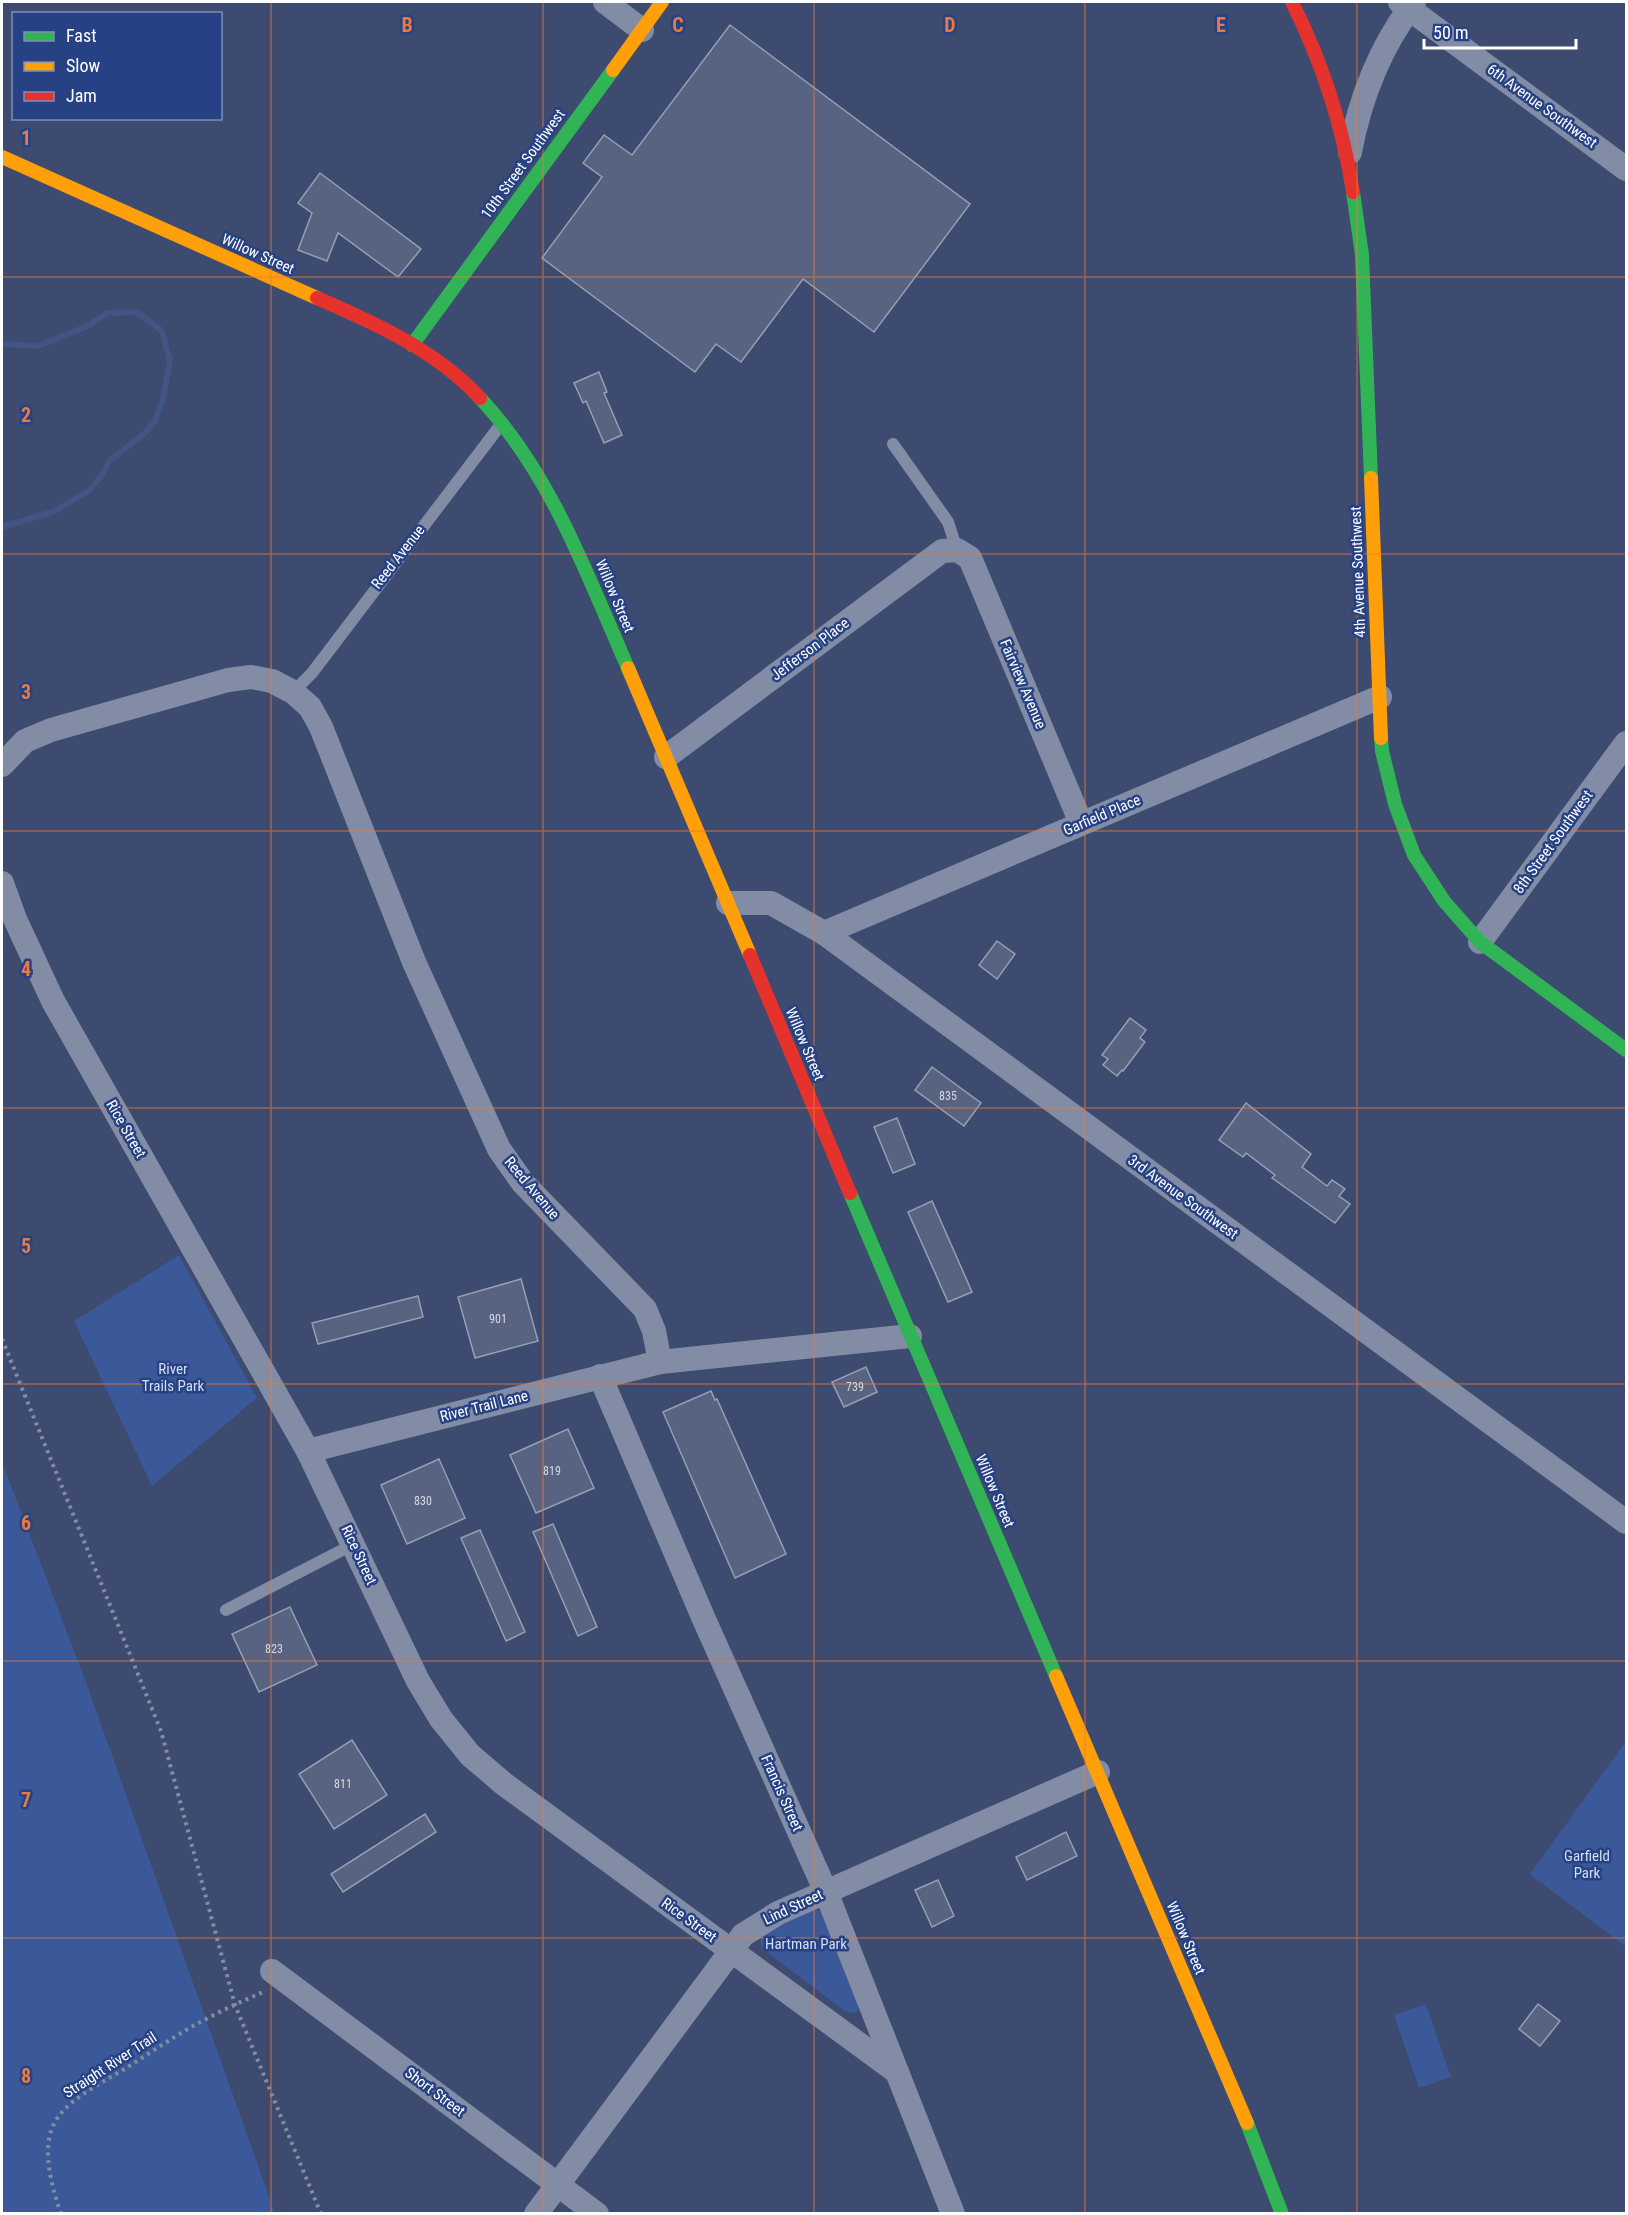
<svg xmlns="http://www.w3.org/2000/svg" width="1628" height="2215" viewBox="0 0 1628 2215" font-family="'Roboto Condensed',sans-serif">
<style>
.green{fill:#3b5899}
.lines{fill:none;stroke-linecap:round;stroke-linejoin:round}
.stream{stroke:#415484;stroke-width:6}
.building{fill:#576380;stroke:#969fb3;stroke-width:1.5}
.path{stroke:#828ca5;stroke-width:4;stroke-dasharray:3 4.5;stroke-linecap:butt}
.lane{stroke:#828ca5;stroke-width:12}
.street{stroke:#828ca5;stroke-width:24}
.fast{stroke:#30b455;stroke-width:14}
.slow{stroke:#ff9f0a;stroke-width:14}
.jam{stroke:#e5322d;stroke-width:14}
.grid{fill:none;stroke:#ed7a3d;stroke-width:1.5;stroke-opacity:0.55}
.labels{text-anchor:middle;stroke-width:5;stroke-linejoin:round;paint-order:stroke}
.number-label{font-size:12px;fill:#d5d8df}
.street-label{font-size:15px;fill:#fff;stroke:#274284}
.park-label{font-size:15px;fill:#d4def6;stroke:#274284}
.grid-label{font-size:20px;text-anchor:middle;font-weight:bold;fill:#ed7a3d;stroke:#274284;stroke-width:5;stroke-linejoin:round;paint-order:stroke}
</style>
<rect width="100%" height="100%" fill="#3c4b6f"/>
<g class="green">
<polygon points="179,1255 257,1398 152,1486 74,1321"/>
<polygon points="2,1462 86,1682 275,2213 2,2213"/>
<polygon points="1626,1741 1626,1947 1530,1874"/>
<polygon points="813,1910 819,1910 826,1915 859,2006 857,2012 850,2013 842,2009 762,1948 760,1942 764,1933"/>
<polygon points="1426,2004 1451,2077 1419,2088 1394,2015"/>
</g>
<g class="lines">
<polyline class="stream" points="2,344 38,346 88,326 107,313 137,312 162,331 170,361 163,399 155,422 144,434 110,460 102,475 90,490 53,512 2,527"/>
</g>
<g class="building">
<polygon points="730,25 970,204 874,332 803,279 741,362 716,344 695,372 542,258 602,177 583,163 604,135 632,155"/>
<polygon points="320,173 421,249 398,277 338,233 327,261 298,250 312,213 298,203"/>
<polygon points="599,372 607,392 604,393 622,435 604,443 586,401 583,403 574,383"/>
<polygon points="997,941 1015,954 997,979 979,965"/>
<polygon points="1130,1018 1146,1030 1140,1038 1145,1042 1123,1071 1122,1070 1117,1076 1103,1065 1108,1059 1102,1055"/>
<polygon points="932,1067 981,1103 964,1126 915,1090"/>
<polygon points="1246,1103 1311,1154 1302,1167 1327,1186 1332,1180 1345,1189 1339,1196 1350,1204 1335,1223 1272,1178 1275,1175 1246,1153 1243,1157 1219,1140"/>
<polygon points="897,1118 915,1164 893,1173 874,1127"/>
<polygon points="932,1201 972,1292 948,1302 908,1212"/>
<polygon points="521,1279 538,1341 475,1358 458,1297"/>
<polygon points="418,1296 423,1317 318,1344 312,1323"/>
<polygon points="866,1367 877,1392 844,1407 832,1382"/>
<polygon points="711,1391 715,1400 717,1399 786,1554 735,1578 663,1412"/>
<polygon points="568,1429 594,1488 536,1513 510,1455"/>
<polygon points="439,1459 465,1518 407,1544 381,1485"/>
<polygon points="553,1524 597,1627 578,1636 533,1532"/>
<polygon points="480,1530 525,1632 506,1641 461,1538"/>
<polygon points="290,1607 317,1665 259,1692 232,1634"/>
<polygon points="352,1740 387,1795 334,1829 299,1774"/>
<polygon points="425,1814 436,1832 343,1892 331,1874"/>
<polygon points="1066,1832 1077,1856 1027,1880 1016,1857"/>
<polygon points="938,1880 954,1916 932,1927 915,1890"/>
<polygon points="1538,2004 1560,2021 1540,2046 1519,2029"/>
</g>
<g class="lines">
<g class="path">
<polyline points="2,1339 161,1731 235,2005 321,2214"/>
<path d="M 61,2214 C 52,2188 41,2149 54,2124 C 65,2100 104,2082 126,2068 C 147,2055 167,2041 188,2029 C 212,2015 238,2003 263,1992"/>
</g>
<g class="lane">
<polyline points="893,444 948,522 957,550"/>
<polyline points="293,692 312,673 502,423"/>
<polyline points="226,1610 354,1544"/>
</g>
<g class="street">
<polyline points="605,2 642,30"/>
<polyline points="1400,2 1626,169"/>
<path d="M 1350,152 C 1360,98 1381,46 1414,2"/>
<polyline points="666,757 942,551 957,550 970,558 1081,823"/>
<polyline points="2,765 25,741 51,730 228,680 251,677 272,681 293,692 310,707 321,727 414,962 499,1149 523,1183 645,1309 654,1331 660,1362 910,1336"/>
<polyline points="2,883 15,919 53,1001 308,1451 418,1681 441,1719 470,1755 504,1784 897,2072"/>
<polyline points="728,903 771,903 824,933 1626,1522"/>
<polyline points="824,933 1380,697"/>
<polyline points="1480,942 1626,743"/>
<polyline points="600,1376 703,1617 826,1892 953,2214"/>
<polyline points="308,1451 660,1362"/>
<polyline points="272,1971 597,2214"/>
<polyline points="536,2214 743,1935 778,1913 1098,1772"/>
</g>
<g class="fast">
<polyline points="1353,192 1362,255 1371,478"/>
<polyline points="412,345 613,70"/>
<path d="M 480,398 C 552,475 586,573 628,668"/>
<polyline points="1381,738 1382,751 1395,804 1414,855 1444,901 1480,942 1626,1050"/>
<polyline points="850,1193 1056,1676"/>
<polyline points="1247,2123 1282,2214"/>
</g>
<g class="slow">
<polyline points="613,70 662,2"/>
<polyline points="2,157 317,298"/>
<polyline points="1371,478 1381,738"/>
<polyline points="628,668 750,955"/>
<polyline points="1056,1676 1247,2123"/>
</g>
<g class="jam">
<path d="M 1292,2 C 1323,65 1342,123 1353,192"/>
<path d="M 317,298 C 375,323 437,351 480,398"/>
<polyline points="750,955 850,1193"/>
</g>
</g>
<path class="grid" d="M 271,2 L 271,2214M 543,2 L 543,2214M 814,2 L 814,2214M 1085,2 L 1085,2214M 1357,2 L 1357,2214M 2,277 L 1626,277M 2,554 L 1626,554M 2,831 L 1626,831M 2,1108 L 1626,1108M 2,1384 L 1626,1384M 2,1661 L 1626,1661M 2,1938 L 1626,1938"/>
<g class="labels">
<g class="number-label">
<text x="948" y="1100">835</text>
<text x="498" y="1323">901</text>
<text x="855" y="1391">739</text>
<text x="552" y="1475">819</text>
<text x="423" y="1505">830</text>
<text x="274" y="1653">823</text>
<text x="343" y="1788">811</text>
</g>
<g class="street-label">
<text transform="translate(1542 106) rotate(36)" y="5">6th Avenue Southwest</text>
<text transform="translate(523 164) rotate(-54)" y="5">10th Street Southwest</text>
<text transform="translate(258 254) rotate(24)" y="5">Willow Street</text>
<text transform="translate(398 557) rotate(-52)" y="5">Reed Avenue</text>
<text transform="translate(1358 572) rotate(-92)" y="5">4th Avenue Southwest</text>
<text transform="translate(615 596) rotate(67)" y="5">Willow Street</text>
<text transform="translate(810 649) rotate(-37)" y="5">Jefferson Place</text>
<text transform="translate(1023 684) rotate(67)" y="5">Fairview Avenue</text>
<text transform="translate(1102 815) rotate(-23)" y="5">Garfield Place</text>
<text transform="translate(1553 842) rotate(-54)" y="5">8th Street Southwest</text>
<text transform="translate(805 1044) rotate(67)" y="5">Willow Street</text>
<text transform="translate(126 1129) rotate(60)" y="5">Rice Street</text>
<text transform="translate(532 1188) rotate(50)" y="5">Reed Avenue</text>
<text transform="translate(1183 1197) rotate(36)" y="5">3rd Avenue Southwest</text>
<text transform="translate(484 1406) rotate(-14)" y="5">River Trail Lane</text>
<text transform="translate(995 1491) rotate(67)" y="5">Willow Street</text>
<text transform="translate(359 1555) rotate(65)" y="5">Rice Street</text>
<text transform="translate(782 1793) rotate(66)" y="5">Francis Street</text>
<text transform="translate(793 1907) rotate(-25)" y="5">Lind Street</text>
<text transform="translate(689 1920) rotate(36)" y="5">Rice Street</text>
<text transform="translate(1186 1938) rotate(67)" y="5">Willow Street</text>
<text transform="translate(110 2065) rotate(-33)" y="5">Straight River Trail</text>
<text transform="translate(435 2092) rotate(37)" y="5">Short Street</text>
</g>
<g class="park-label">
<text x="173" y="1374">River<tspan x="173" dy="17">Trails Park</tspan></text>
<text x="1587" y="1861">Garfield<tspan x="1587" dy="17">Park</tspan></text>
<text x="806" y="1949">Hartman Park</text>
</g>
</g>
<g class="grid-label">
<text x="407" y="32">B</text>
<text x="678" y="32">C</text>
<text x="950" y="32">D</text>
<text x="1221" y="32">E</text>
<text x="26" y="145">1</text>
<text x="26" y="422">2</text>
<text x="26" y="699">3</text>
<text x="26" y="976">4</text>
<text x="26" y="1253">5</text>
<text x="26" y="1530">6</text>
<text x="26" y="1807">7</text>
<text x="26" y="2083">8</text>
</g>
<rect width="1628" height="2215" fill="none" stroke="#ffffff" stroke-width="6"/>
<rect x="12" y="12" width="210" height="108" fill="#274284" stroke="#7d8eb5" stroke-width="1.5"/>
<rect x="24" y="32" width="30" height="9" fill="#30b455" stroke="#7d8eb5" stroke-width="1.5"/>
<text x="66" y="42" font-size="18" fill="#ffffff">Fast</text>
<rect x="24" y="62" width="30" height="9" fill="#ff9f0a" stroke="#7d8eb5" stroke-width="1.5"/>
<text x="66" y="72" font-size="18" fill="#ffffff">Slow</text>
<rect x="24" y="92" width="30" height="9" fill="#e5322d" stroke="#7d8eb5" stroke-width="1.5"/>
<text x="66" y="102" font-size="18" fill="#ffffff">Jam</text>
<path d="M1424 39v9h152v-9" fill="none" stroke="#ffffff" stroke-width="3"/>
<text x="1433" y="39" font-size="18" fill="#ffffff" stroke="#274284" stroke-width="4.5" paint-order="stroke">50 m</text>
</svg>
